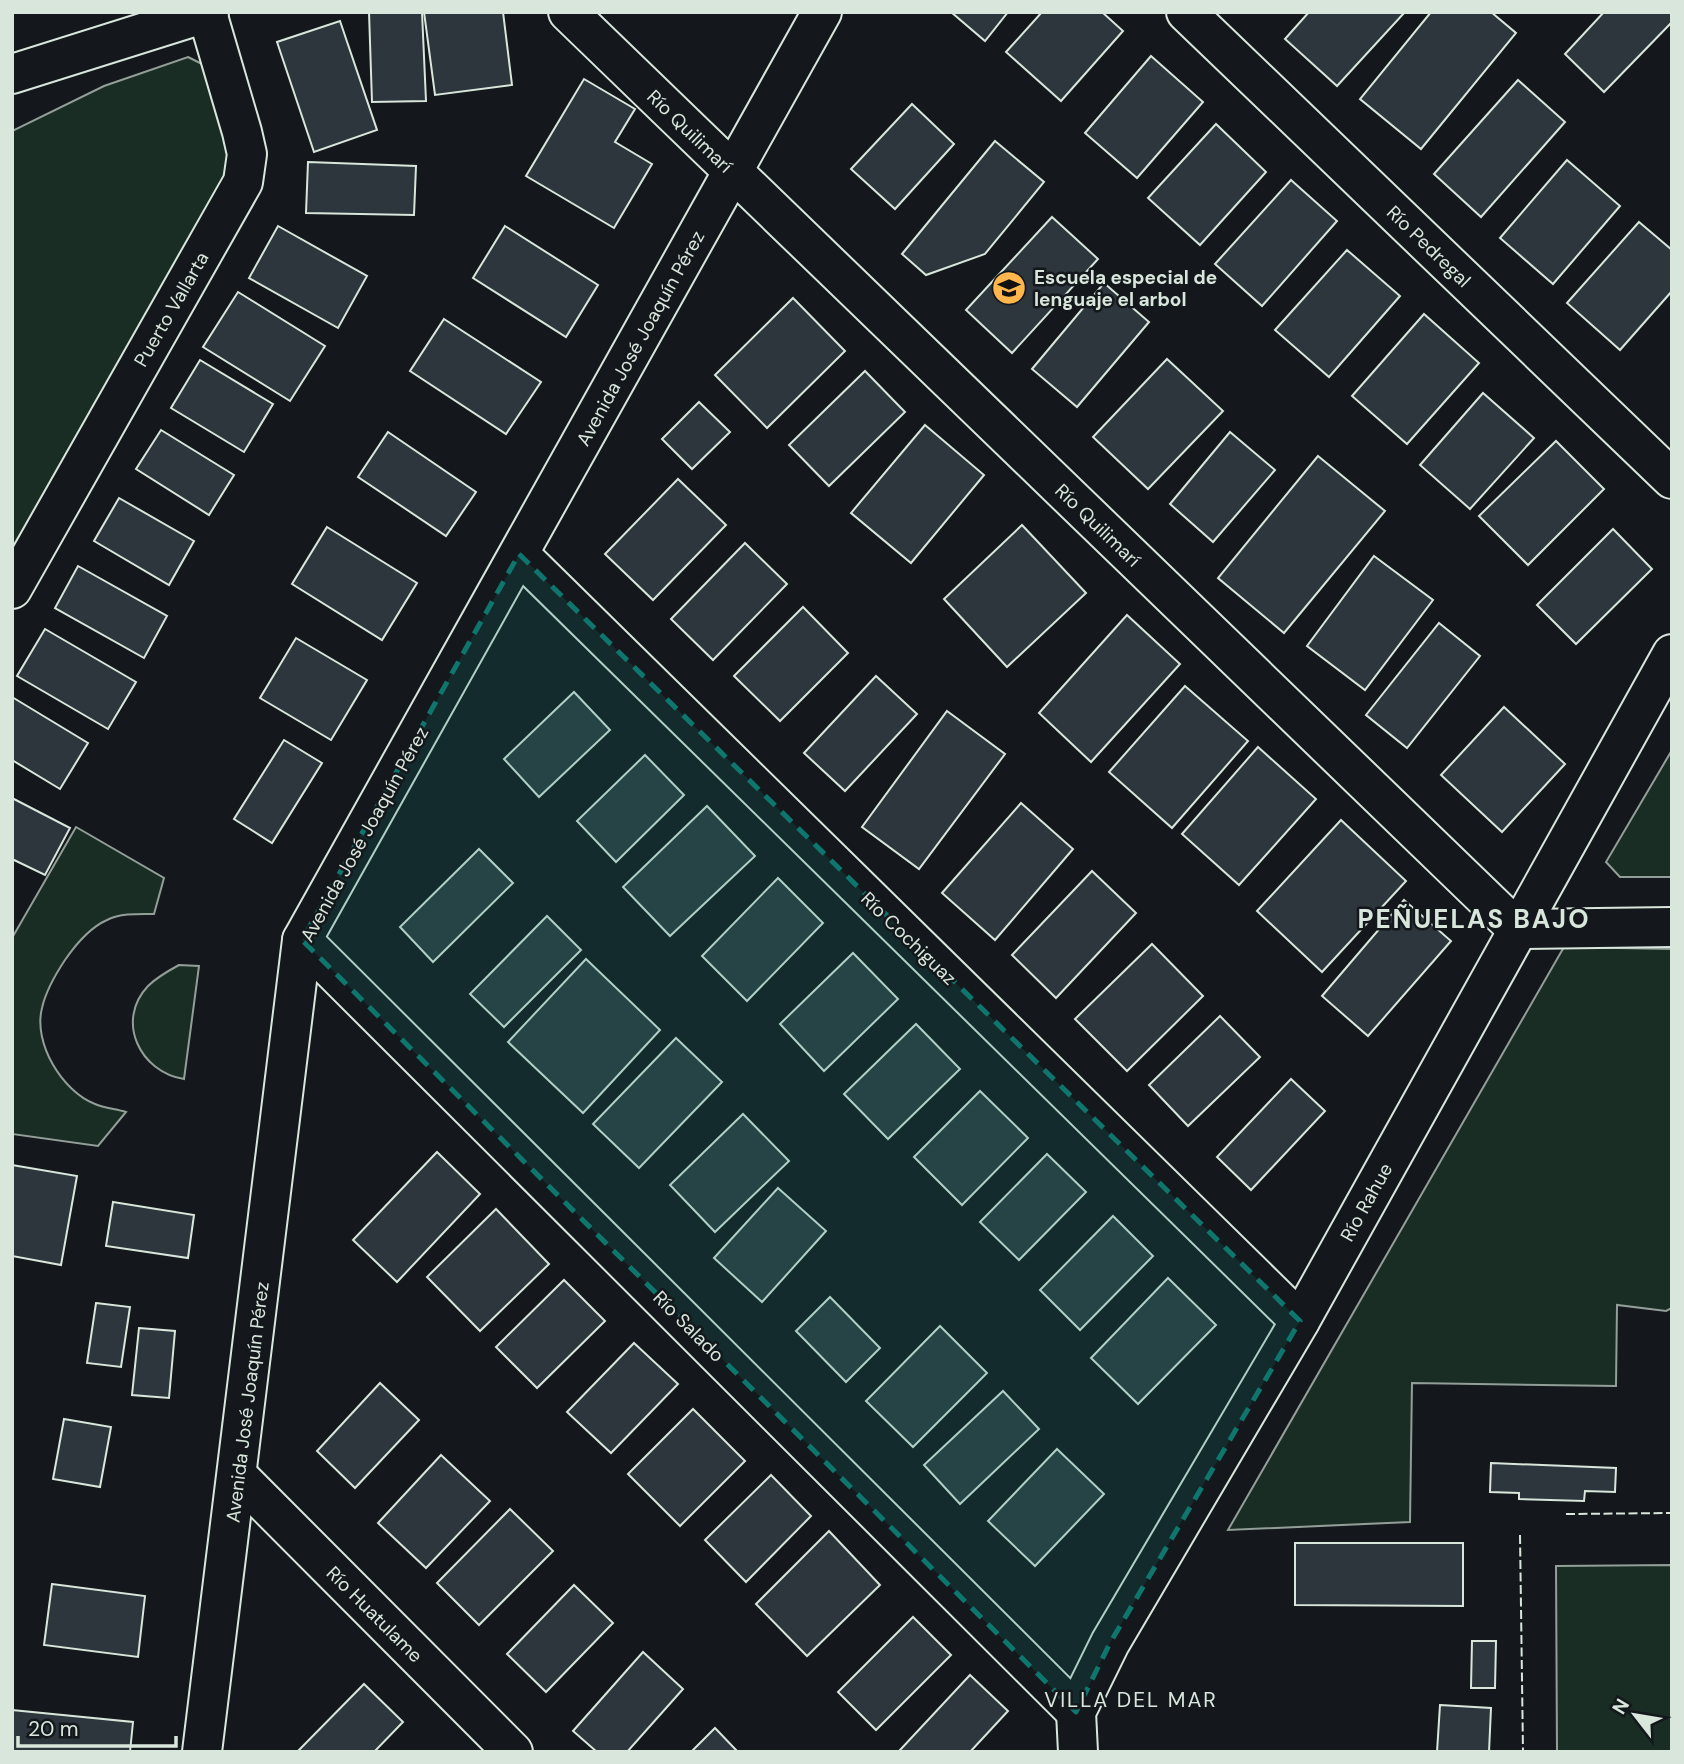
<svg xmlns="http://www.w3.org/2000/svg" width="1684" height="1764" viewBox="0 0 1684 1764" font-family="'DM Sans',sans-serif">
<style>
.green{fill:#1a2d24;stroke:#939e99;stroke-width:2}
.building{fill:#2c363c;stroke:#d8e6dc;stroke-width:2}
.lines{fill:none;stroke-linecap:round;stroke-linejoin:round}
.minor-casing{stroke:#d8e6dc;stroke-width:42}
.major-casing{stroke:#d8e6dc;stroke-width:42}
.minor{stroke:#14181c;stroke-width:38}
.major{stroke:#14181c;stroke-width:38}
.fence{stroke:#d8e6dc;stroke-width:2;stroke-dasharray:9 3.5;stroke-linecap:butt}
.marked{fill:#0f766e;fill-opacity:0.2;stroke:#0f766e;stroke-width:5;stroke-dasharray:14 9;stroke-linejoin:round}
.labels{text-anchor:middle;stroke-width:5;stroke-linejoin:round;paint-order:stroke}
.street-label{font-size:19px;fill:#d8e6dc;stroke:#14181c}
.poi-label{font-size:19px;font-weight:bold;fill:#d8e6dc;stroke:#14181c;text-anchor:start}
.neighbourhood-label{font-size:21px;letter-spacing:2px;fill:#d8e6dc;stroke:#14181c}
.district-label{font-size:26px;font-weight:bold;letter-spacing:2px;fill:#d8e6dc;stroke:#14181c}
</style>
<rect width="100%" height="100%" fill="#14181c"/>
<g class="green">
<polygon points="188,57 208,67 238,160 12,555 12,131 104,86"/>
<polygon points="1672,750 1672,877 1620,877 1606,862"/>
<path d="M 76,827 L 164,878 L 154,914 C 139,914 121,913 107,920 C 89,928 76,944 65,960 C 55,975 46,990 42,1008 C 33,1043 62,1091 95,1104 C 104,1108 116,1109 126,1112 L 98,1146 L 12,1134 L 12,938 Z"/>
<polygon points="1564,947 1672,949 1672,1308 1666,1311 1617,1305 1616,1386 1412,1383 1410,1522 1228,1530"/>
<path d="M 179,965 L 199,966 L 184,1079 C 140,1072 115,1021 148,986 C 157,977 168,971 179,965 Z"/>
<polygon points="1672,1565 1672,1752 1557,1752 1556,1566"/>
</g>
<g class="building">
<polygon points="369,12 422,12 426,101 372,102"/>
<polygon points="424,12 503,12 512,85 435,95"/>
<polygon points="951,12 1008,12 985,41"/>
<polygon points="1042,12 1102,12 1123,31 1061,101 1006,52"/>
<polygon points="1309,12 1405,12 1337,86 1285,39"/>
<polygon points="1431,12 1491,12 1516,33 1421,149 1360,99"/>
<polygon points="1604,12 1672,12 1672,22 1604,92 1565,54"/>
<polygon points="340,21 377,130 314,152 277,42"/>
<polygon points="1151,56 1203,102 1137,178 1085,133"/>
<polygon points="584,79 635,109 615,142 652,164 614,228 526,176"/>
<polygon points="1518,80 1565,122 1481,217 1434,174"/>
<polygon points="912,104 954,144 895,209 851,169"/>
<polygon points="1216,124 1266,172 1200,245 1148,198"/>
<polygon points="995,141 1044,182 985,254 926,275 902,254"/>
<polygon points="1567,160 1620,206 1553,284 1500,238"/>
<polygon points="308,162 416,166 414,215 306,213"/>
<polygon points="1291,180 1337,221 1262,306 1215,264"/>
<polygon points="1052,217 1098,259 1012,353 966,310"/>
<polygon points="1639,222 1672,250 1672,291 1620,350 1567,303"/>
<polygon points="278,226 367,276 338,328 249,278"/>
<polygon points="505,226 598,285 566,337 473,278"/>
<polygon points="1347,250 1400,296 1329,377 1275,330"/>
<polygon points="1104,283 1149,322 1077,407 1032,369"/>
<polygon points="238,292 325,346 290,401 203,347"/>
<polygon points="793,298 845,351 767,428 715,375"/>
<polygon points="1424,314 1479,363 1407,444 1352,396"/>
<polygon points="444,319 541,382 506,434 410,371"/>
<polygon points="1167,359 1223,411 1148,489 1093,437"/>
<polygon points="200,360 273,404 244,452 171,408"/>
<polygon points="865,371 905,412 829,486 789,445"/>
<polygon points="1483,393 1534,438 1470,509 1420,465"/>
<polygon points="699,402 730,432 692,469 662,439"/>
<polygon points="925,425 984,475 911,563 851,513"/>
<polygon points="161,430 234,475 209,515 136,469"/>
<polygon points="388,432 476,492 446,536 358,477"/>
<polygon points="1230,432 1275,470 1213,542 1170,504"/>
<polygon points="1556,441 1604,489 1528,565 1479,516"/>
<polygon points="1318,456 1385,511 1284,633 1218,578"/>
<polygon points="678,479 726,525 653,600 605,554"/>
<polygon points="119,498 194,541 169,585 94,541"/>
<polygon points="1022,525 1086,593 1007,667 944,599"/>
<polygon points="327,527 417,583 382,640 292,584"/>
<polygon points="1613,529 1652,569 1576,644 1537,605"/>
<polygon points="745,543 787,584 713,660 671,619"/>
<polygon points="1374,556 1433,600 1365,690 1307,646"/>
<polygon points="78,566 167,616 144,658 55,608"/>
<polygon points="803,607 848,653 780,721 734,676"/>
<polygon points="1127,615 1180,664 1091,762 1039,713"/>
<polygon points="1439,623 1480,656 1407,748 1366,715"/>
<polygon points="45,629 136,682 108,729 17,676"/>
<polygon points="296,638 367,680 331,740 260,698"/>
<polygon points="876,676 917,714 845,791 804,753"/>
<polygon points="1185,686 1248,741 1172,828 1109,772"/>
<polygon points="574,692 610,730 539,797 504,759"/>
<polygon points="12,697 88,743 60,789 12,760"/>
<polygon points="1504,707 1565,764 1502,832 1441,775"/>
<polygon points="947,711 1005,754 919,869 862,827"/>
<polygon points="284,740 322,763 272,843 234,819"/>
<polygon points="1258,747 1316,799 1239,885 1182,834"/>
<polygon points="645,755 684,795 616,862 577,821"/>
<polygon points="12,798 70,828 45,875 12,859"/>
<polygon points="1021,803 1073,849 995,940 942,893"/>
<polygon points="707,806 755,856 670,936 623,887"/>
<polygon points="1341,820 1406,881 1322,972 1257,911"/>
<polygon points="479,849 513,883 433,962 400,927"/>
<polygon points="1092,871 1136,913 1056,998 1012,955"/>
<polygon points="778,878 823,923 747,1001 702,956"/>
<polygon points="1404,900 1451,941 1368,1036 1322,996"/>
<polygon points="547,916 581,950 504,1027 470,994"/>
<polygon points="1152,944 1203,996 1127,1071 1075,1019"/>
<polygon points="853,953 898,999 824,1071 780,1024"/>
<polygon points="586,959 660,1030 583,1113 508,1042"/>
<polygon points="1220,1016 1260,1057 1188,1126 1149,1085"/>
<polygon points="916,1024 960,1069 888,1139 844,1094"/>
<polygon points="676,1038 722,1082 639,1168 593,1124"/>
<polygon points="1291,1079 1325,1111 1251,1190 1217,1157"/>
<polygon points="980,1091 1028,1138 962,1205 914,1157"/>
<polygon points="743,1114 789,1161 715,1232 670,1185"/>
<polygon points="437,1152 480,1194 397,1282 353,1240"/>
<polygon points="1047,1154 1086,1192 1019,1260 980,1222"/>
<polygon points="12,1165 77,1176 61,1265 12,1256"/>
<polygon points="778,1188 826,1231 762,1302 714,1258"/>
<polygon points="113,1202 194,1215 188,1258 106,1246"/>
<polygon points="496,1209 549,1264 480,1331 427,1277"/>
<polygon points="1113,1216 1153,1256 1080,1330 1040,1290"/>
<polygon points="1168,1278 1216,1325 1138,1404 1091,1358"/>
<polygon points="564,1280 605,1321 537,1388 496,1347"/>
<polygon points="830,1297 880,1348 846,1382 796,1331"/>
<polygon points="96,1303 130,1307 121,1367 87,1363"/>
<polygon points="940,1326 987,1373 913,1447 866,1401"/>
<polygon points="139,1328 175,1331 169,1398 132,1395"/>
<polygon points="634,1343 678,1384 611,1453 567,1412"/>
<polygon points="380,1383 419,1420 355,1488 317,1451"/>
<polygon points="1003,1391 1039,1429 960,1504 924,1465"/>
<polygon points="693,1409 745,1461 680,1526 628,1474"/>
<polygon points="64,1419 111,1427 100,1487 53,1479"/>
<polygon points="1057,1449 1104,1494 1035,1566 988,1521"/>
<polygon points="441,1455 490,1501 426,1568 378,1523"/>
<polygon points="1491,1463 1616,1468 1615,1492 1585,1491 1584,1501 1519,1499 1519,1493 1490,1492"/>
<polygon points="771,1475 811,1516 746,1582 705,1540"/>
<polygon points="510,1509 553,1551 479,1625 437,1583"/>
<polygon points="829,1531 880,1585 807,1656 756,1604"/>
<polygon points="1295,1543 1463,1543 1463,1606 1295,1605"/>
<polygon points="52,1584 145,1596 138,1657 44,1645"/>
<polygon points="574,1585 613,1623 546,1692 507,1654"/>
<polygon points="913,1617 951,1655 876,1730 838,1692"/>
<polygon points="1472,1641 1496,1641 1495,1688 1471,1688"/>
<polygon points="643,1652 683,1689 627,1752 597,1752 573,1731"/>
<polygon points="970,1675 1008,1711 970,1752 902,1752 900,1750"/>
<polygon points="364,1684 403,1722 374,1752 297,1752"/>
<polygon points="1440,1705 1491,1708 1489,1752 1437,1752"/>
<polygon points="12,1710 133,1722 130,1752 12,1752"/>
<polygon points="715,1728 738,1752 691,1752"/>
</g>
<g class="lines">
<g class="minor-casing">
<g id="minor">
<polyline points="568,12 1517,929 1672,927"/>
<polyline points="1186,12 1672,479"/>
<polyline points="12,74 209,12"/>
<polyline points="519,554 1300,1321"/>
<polyline points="12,589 243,182 247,154 242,132 207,13"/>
<polyline points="302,940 1076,1712"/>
<polyline points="238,1476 513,1752"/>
<polyline points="1078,1752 1076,1712 1110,1643 1300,1321 1672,654"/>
</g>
</g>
<g class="major-casing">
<polyline id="major" points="202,1752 302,940 822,12"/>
</g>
<use href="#minor" class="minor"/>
<use href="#major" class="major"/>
<g class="fence">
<polyline points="1566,1514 1672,1513"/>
<polyline points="1520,1535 1523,1752"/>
</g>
</g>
<path class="marked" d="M 519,554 L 1300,1321 L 1110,1643 L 1076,1712 L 302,940 Z"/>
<defs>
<g id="school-disc" transform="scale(1.75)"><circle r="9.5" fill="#ffb74d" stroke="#14181c"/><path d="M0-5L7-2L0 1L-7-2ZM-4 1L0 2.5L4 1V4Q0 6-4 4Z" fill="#111"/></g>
</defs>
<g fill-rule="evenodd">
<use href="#school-disc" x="1009" y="288"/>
</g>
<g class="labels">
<g class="street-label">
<text transform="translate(690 131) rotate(44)" y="7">Río Quilimarí</text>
<text transform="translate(1429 246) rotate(44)" y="7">Río Pedregal</text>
<text transform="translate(171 309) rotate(-60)" y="7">Puerto Vallarta</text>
<text transform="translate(640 338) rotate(-61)" y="7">Avenida José Joaquín Pérez</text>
<text transform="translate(1098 525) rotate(44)" y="7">Río Quilimarí</text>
<text transform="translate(364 834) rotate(-61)" y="7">Avenida José Joaquín Pérez</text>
<text transform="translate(909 938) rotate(44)" y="7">Río Cochiguaz</text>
<text transform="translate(1366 1202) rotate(-61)" y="7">Río Rahue</text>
<text transform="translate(689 1326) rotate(45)" y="7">Río Salado</text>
<text transform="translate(247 1402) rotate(-83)" y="7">Avenida José Joaquín Pérez</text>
<text transform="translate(375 1614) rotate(45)" y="7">Río Huatulame</text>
</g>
<g class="poi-label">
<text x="1034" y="284">Escuela especial de<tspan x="1034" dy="22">lenguaje el arbol</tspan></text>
</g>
<g class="neighbourhood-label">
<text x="1131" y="1707">VILLA DEL MAR</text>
</g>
<g class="district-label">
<text x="1474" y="928">PEÑUELAS BAJO</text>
</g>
</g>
<rect width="1684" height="1764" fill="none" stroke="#d8e6dc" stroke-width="28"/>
<g transform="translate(1635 1715) rotate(301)" stroke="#14181c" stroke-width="5" paint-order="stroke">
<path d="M0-5L12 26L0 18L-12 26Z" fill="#d8e6dc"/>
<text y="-10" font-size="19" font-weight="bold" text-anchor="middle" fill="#d8e6dc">N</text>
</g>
<path d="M18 1736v10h158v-10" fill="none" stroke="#d8e6dc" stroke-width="3.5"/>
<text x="28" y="1736" font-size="21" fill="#d8e6dc" stroke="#14181c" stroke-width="5" paint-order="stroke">20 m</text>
</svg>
